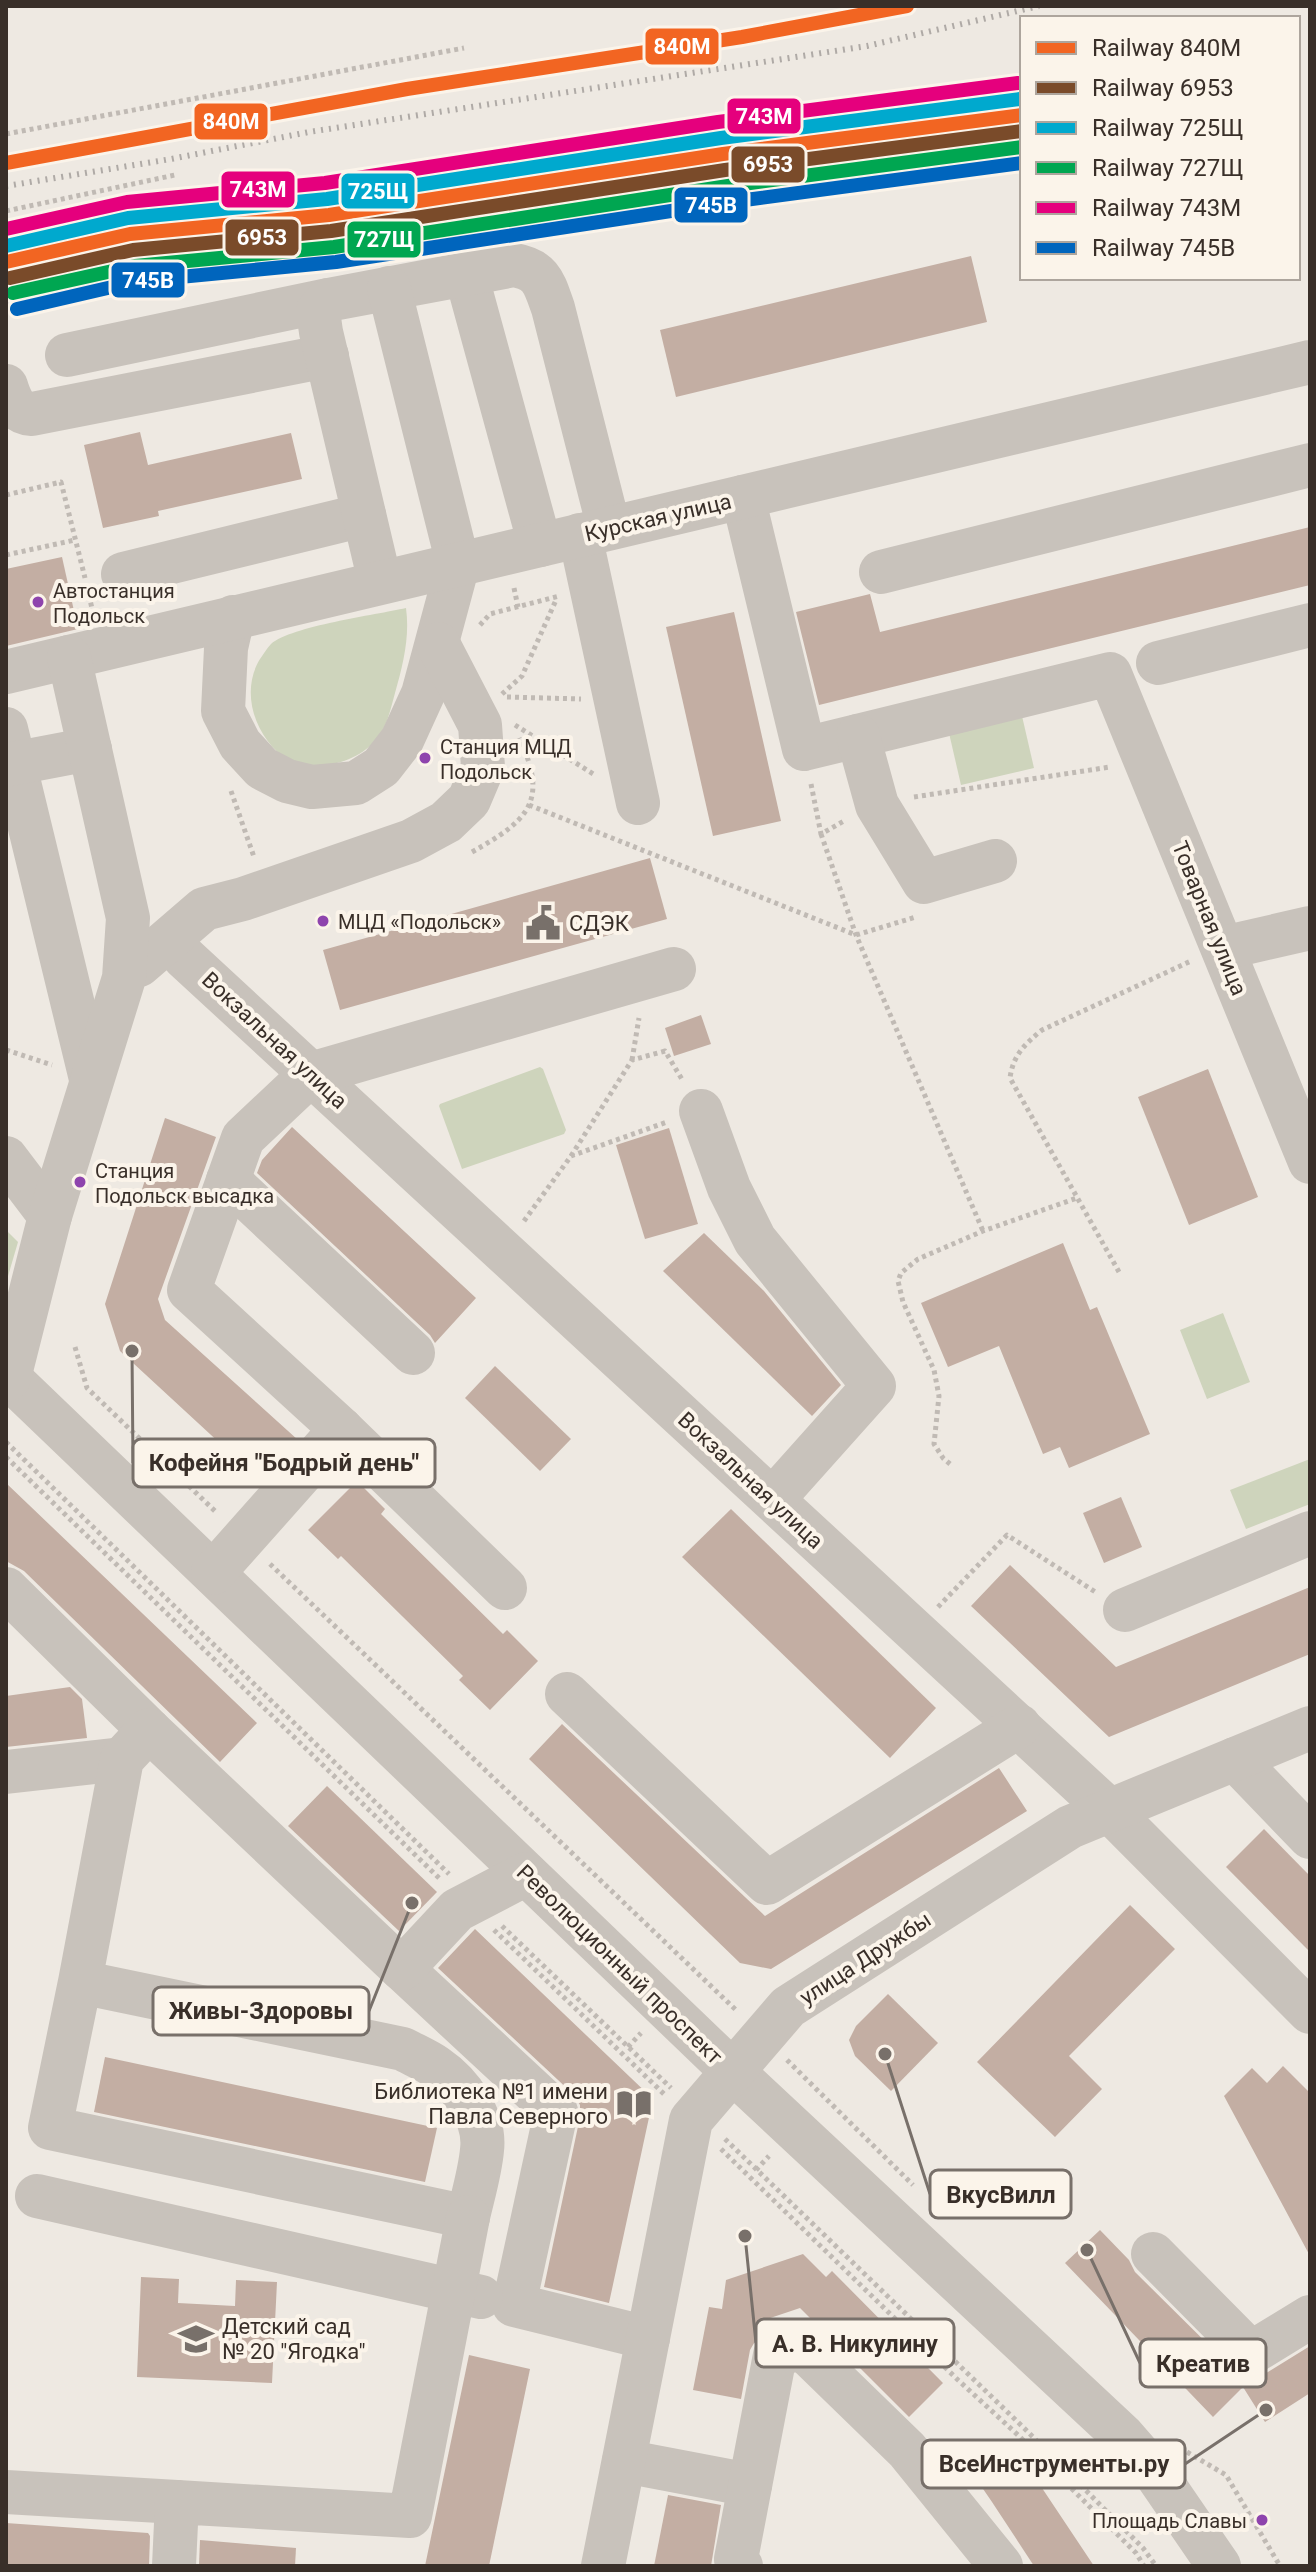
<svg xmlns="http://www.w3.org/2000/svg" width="1316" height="2572" viewBox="0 0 1316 2572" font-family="Roboto,sans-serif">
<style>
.green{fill:#ced4bc}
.building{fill:#c3aea3}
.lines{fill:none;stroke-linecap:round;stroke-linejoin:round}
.path{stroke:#c0bab4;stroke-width:5;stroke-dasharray:4 4;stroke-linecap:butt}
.minor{stroke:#c8c2bb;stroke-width:44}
.rail{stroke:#afaaa6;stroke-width:6;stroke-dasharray:2 6;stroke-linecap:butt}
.rail-1-casing{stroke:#fbf4ea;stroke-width:20}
.rail-2-casing{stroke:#fbf4ea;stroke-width:20}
.rail-3-casing{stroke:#fbf4ea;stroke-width:20}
.rail-4-casing{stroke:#fbf4ea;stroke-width:20}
.rail-5-casing{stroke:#fbf4ea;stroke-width:20}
.rail-6-casing{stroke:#fbf4ea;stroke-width:20}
.rail-1{stroke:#f26522;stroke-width:14}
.rail-2{stroke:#7a4b2a;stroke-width:14}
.rail-3{stroke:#00a9ce;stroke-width:14}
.rail-4{stroke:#00a651;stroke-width:14}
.rail-5{stroke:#e5007d;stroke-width:14}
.rail-6{stroke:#0065bd;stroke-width:14}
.bus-dot{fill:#8e44ad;stroke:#fbf4ea;stroke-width:3}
.labels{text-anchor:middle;stroke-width:8;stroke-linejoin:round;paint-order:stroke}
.bus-label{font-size:20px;fill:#392f29;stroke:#fbf4ea;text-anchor:start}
.street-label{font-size:22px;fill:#392f29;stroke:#fbf4ea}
.poi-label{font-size:22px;fill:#392f29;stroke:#fbf4ea;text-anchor:start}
.leader{fill:none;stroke:#78706a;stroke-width:3}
.callout-dot{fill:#78706a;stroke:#fbf4ea;stroke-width:3}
.callout{fill:#fbf4ea;stroke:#78706a;stroke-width:3}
.callout-label{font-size:24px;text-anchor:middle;font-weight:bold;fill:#392f29}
.line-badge{stroke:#fbf4ea;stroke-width:3}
.badge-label{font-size:22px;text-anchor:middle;font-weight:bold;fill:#fff}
</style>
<rect width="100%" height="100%" fill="#eee9e2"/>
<g class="green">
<path d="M 406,608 C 410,637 403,665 395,693 C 392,704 389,717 384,728 C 372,753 339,768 312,765 C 305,764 294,765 289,761 C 256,740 239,693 260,659 C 263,655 267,648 271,644 C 292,626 375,615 406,608 Z"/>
<polygon points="1022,716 1034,768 961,785 949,733"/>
<polygon points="540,1067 543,1069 566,1130 564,1134 462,1169 439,1106 440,1104"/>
<polygon points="6,1230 18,1242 6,1283"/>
<polygon points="1223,1313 1250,1382 1207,1399 1180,1330"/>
<polygon points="1310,1459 1310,1504 1246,1529 1230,1490"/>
</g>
<g class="building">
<polygon points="971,256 987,322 676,397 660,330"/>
<polygon points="140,432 148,465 291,433 302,479 158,511 159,516 103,528 84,445"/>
<polygon points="1310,527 1310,585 819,705 796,612 870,594 880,632"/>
<polygon points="62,557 78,629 6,646 6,569"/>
<polygon points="734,612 781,821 713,836 666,627"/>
<polygon points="650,858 667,919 340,1010 323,950"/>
<polygon points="701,1015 711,1044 674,1056 665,1028"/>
<polygon points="1208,1069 1258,1197 1189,1225 1138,1097"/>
<polygon points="165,1118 216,1137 158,1299 165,1320 298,1440 261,1481 120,1351 105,1304"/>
<polygon points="292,1127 476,1298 435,1343 430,1335 257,1173 262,1160"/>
<polygon points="669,1128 698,1224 645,1239 616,1145"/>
<polygon points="704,1233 764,1291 841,1385 812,1416 663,1271"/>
<polygon points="1063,1243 1090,1310 1097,1307 1150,1434 1069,1468 1060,1447 1043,1454 999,1346 948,1367 921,1303"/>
<polygon points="495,1366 571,1439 540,1471 465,1398"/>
<polygon points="357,1481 385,1509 381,1514 503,1634 507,1630 538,1661 490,1710 459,1680 463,1676 341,1556 338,1559 308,1530"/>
<polygon points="6,1483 257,1723 220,1762 24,1571 6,1561"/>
<polygon points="1121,1497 1142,1547 1104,1563 1083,1513"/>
<polygon points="731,1509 936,1708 890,1758 682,1557"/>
<polygon points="1010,1565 1116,1667 1310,1587 1310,1654 1109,1737 971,1606"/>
<polygon points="70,1687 82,1699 87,1738 6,1747 6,1696"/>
<polygon points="562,1724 765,1916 999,1768 1027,1811 771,1969 740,1963 529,1759"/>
<polygon points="327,1786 437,1892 399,1931 288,1826"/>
<polygon points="1264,1829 1310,1876 1310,1952 1226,1867"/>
<polygon points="1130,1905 1175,1949 1069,2056 1102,2089 1055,2137 977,2062"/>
<polygon points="475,1929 653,2099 609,2303 544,2287 580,2117 580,2105 573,2094 438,1968"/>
<polygon points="888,1994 938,2043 891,2091 855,2056 849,2040 856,2026"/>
<polygon points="105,2057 437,2128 425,2182 94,2112"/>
<polygon points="1283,2066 1310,2093 1310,2256 1224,2096 1252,2068 1267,2083"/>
<polygon points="1100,2230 1129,2260 1135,2272 1239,2375 1253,2378 1263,2375 1310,2346 1310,2393 1265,2422 1243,2387 1213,2417 1065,2263"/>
<polygon points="803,2254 826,2277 832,2271 943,2383 909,2417 800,2308 761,2321 757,2338 750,2350 741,2399 693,2390 709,2307 722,2309 726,2280"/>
<polygon points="141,2277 179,2279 178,2303 235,2306 236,2280 277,2282 272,2383 137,2377"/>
<polygon points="469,2355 530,2369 489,2566 425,2566"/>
<polygon points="1010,2440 1094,2566 1034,2566 992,2502 968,2467"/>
<polygon points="668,2495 721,2505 711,2566 654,2566"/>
<polygon points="6,2523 148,2533 150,2536 149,2566 6,2566"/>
<polygon points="200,2540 296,2548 295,2566 199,2566"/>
</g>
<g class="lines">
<g class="path">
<polyline points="6,134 464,48"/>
<polyline points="6,211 175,175"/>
<polyline points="6,495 61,482 85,578"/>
<polyline points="6,555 75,540"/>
<polyline points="87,587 94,617"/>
<polyline points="514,588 518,607"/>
<polyline points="480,625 490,614 559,596"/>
<polyline points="502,694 522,676 556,600"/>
<polyline points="507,697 581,699"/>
<polyline points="515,725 595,775"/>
<polyline points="811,784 821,834 844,821"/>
<polyline points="231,791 254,857"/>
<polyline points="914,797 1110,767"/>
<polyline points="529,805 856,935 916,917"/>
<polyline points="821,834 856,935 983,1231"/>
<path d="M 472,852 C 527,821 550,802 519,738"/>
<polyline points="6,1050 52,1065"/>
<polyline points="632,1060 639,1018"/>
<polyline points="571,1156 632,1060 665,1051 683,1081"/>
<polyline points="524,1221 571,1156 667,1122"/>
<path d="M 1119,1272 L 1010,1078 C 1013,1055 1025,1044 1042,1030 L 1191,961"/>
<polyline points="75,1347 87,1388 217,1513"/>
<polyline points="6,1442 449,1874"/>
<polyline points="6,1457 440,1879"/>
<polyline points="950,1464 943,1458 934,1444 939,1396 934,1370 903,1302 898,1281 901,1273 918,1259 983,1231 1077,1198"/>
<polyline points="270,1564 737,2011"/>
<polyline points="938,1607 1007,1535 1097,1593"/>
<polyline points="502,1926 671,2088"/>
<polyline points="494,1930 665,2095"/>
<polyline points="628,2047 641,2033"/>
<polyline points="787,2060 913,2185"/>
<polyline points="725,2139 1025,2429 1143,2548 1156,2566"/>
<polyline points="721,2149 958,2380 1019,2436 1136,2553 1144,2566"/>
<polyline points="756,2170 769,2156"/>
<polyline points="1187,2452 1226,2475 1280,2566"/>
</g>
<g class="minor">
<polyline points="466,274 540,545"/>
<polyline points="67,355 328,300"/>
<path d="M 6,386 C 10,399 15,413 32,414 L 327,356"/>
<polyline points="743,497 804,749 1110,674 1310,1162"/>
<polyline points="580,535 638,803"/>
<polyline points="881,572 1310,465"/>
<polyline points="123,574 364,515"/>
<path d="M 380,582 L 321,332 L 318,311 L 328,300 L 514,265 C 542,270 544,283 553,308 L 609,528"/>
<polyline points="233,617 226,648 223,711 240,744 262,768 287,781 312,787 356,783 381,767 402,740 423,694 458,564 389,288"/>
<polyline points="1158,663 1310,625"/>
<polyline points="6,672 1310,362"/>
<polyline points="6,729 91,1079"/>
<polyline points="858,736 877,805 924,882 995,861"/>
<polyline points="6,765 90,749"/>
<polyline points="1223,948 1310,928"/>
<polyline points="184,957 1110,1811 1310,2012"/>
<polyline points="139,965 204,909 243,899 411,841 446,822 469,800 483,767 480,725 438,644"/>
<polyline points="701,1111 729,1188 755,1240 874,1386 773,1499"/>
<polyline points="6,1158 50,1216"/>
<polyline points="228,1180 413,1353"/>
<polyline points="6,1375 733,2072 1122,2435 1156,2474 1219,2566"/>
<polyline points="6,1380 9,1378 50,1216 124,978 128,918 69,657"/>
<polyline points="213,1573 341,1429"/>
<polyline points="505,1588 341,1429 189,1290 243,1138 311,1074 674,969"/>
<polyline points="6,1589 149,1730"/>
<polyline points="1125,1610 1310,1533"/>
<polyline points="567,1694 767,1883 1019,1726"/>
<polyline points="1235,1759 1310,1837"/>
<polyline points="6,1772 122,1759"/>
<polyline points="402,1969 556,2112 514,2305 648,2338"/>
<path d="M 80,1982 L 50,2128 L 468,2217 C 473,2195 480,2172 482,2150 C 486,2118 461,2084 436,2067 C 426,2060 414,2055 403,2049 L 80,1982 L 122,1759 L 149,1730 L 402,1969 L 457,1910 L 526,1874"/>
<polyline points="37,2196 481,2297"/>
<polyline points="1153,2254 1251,2353 1310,2317"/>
<polyline points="624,2461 750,2485"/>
<polyline points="6,2492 177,2502"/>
<polyline points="174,2566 177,2502 410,2516 468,2217"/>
<polyline points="603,2566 691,2120 788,2007 1070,1827 1310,1728"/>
<polyline points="741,2566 736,2559 775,2355 802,2348 907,2450 1001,2566"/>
</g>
<polyline class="rail" points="6,186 171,159 309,132 867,46 1039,6"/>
<g class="rail-1-casing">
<g id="rail-1">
<polyline points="6,163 407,89 742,37 907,6"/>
<polyline points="6,262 130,234 329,215 723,154 1022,115"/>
</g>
</g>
<g class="rail-2-casing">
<polyline id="rail-2" points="10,278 133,250 331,231 725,170 1022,131"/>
</g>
<g class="rail-3-casing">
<polyline id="rail-3" points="6,246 128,218 327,199 721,138 1020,99"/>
</g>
<g class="rail-4-casing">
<polyline id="rail-4" points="13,293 135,266 334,247 728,186 1022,147"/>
</g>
<g class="rail-5-casing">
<polyline id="rail-5" points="6,229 127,202 325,183 718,122 1018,83"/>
</g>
<g class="rail-6-casing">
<polyline id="rail-6" points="17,309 138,281 336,262 730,202 1022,163"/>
</g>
<use href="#rail-1" class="rail-1"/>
<use href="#rail-2" class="rail-2"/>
<use href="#rail-3" class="rail-3"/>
<use href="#rail-4" class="rail-4"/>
<use href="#rail-5" class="rail-5"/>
<use href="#rail-6" class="rail-6"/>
</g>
<defs>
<g id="civic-bare" transform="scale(2.76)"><path d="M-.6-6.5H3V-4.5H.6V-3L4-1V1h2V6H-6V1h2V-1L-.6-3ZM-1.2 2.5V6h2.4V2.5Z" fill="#78706a" stroke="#fbf4ea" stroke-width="2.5" paint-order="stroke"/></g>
<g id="library-bare" transform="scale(2.76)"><path d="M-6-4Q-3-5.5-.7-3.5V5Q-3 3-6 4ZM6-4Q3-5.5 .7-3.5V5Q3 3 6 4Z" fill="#78706a" stroke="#fbf4ea" stroke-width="2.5" paint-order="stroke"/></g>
<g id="school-bare" transform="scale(2.76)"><path d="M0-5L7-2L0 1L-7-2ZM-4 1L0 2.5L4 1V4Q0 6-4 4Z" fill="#78706a" stroke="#fbf4ea" stroke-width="2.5" paint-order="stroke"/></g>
</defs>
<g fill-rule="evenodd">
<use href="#civic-bare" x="543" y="923"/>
<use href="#library-bare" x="634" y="2104"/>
<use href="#school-bare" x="196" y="2339"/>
</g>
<g class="bus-dot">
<circle cx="38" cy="602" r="7"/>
<circle cx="425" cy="758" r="7"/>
<circle cx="323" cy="921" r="7"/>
<circle cx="80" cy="1182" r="7"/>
<circle cx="1262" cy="2520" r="7"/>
</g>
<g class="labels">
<g class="bus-label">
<text x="53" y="598">Автостанция<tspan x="53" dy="25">Подольск</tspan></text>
<text x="440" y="754">Станция МЦД<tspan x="440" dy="25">Подольск</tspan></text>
<text x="338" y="929">МЦД «Подольск»</text>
<text x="95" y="1178">Станция<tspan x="95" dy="25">Подольск высадка</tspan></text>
<text x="1247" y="2528" text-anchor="end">Площадь Славы</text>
</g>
<g class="street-label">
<text transform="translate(658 517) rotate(-13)" y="8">Курская улица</text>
<text transform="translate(1210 918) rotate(68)" y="8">Товарная улица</text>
<text transform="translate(275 1040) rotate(43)" y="8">Вокзальная улица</text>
<text transform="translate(751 1480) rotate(43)" y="8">Вокзальная улица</text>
<text transform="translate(865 1958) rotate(-33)" y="8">улица Дружбы</text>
<text transform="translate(620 1964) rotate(44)" y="8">Революционный проспект</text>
</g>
<g class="poi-label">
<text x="569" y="931">СДЭК</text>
<text x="608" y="2099" text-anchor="end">Библиотека №1 имени<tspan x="608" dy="25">Павла Северного</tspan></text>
<text x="222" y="2334">Детский сад<tspan x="222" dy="25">№ 20 "Ягодка"</tspan></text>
</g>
</g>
<path class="leader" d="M132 1351L133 1463M412 1903L369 2011M885 2054L930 2194M745 2236L756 2343M1087 2250L1140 2363M1266 2410L1185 2464"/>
<g class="callout-dot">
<circle cx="132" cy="1351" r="8"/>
<circle cx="412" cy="1903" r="8"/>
<circle cx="885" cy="2054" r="8"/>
<circle cx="745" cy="2236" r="8"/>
<circle cx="1087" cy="2250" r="8"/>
<circle cx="1266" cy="2410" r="8"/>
</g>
<g class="callout">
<rect x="133" y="1439" width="302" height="48" rx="8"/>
<rect x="153" y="1987" width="216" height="48" rx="8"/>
<rect x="930" y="2170" width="141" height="48" rx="8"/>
<rect x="756" y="2319" width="198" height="48" rx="8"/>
<rect x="1140" y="2339" width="126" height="48" rx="8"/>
<rect x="922" y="2440" width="263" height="48" rx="8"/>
</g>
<g class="callout-label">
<text x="284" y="1471">Кофейня "Бодрый день"</text>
<text x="261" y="2019">Живы-Здоровы</text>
<text x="1001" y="2203">ВкусВилл</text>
<text x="855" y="2352">А. В. Никулину</text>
<text x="1203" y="2372">Креатив</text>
<text x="1054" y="2472">ВсеИнструменты.ру</text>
</g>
<g class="line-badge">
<rect x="644" y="27" width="76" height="39" rx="8" fill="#f26522"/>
<rect x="726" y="97" width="76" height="38" rx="8" fill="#e5007d"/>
<rect x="193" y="102" width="76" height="39" rx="8" fill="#f26522"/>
<rect x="730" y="145" width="76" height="39" rx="8" fill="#7a4b2a"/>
<rect x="220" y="170" width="76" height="39" rx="8" fill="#e5007d"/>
<rect x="340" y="172" width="76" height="38" rx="8" fill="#00a9ce"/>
<rect x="673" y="186" width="76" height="38" rx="8" fill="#0065bd"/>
<rect x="224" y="218" width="76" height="39" rx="8" fill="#7a4b2a"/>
<rect x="346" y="220" width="76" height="39" rx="8" fill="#00a651"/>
<rect x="110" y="261" width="76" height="38" rx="8" fill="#0065bd"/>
</g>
<g class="badge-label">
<text x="682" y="54">840М</text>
<text x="764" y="124">743М</text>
<text x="231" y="129">840М</text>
<text x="768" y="172">6953</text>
<text x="258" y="197">743М</text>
<text x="378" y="199">725Щ</text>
<text x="711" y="213">745В</text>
<text x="262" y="245">6953</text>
<text x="384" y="247">727Щ</text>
<text x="148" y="288">745В</text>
</g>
<rect width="1316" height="2572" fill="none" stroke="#392f29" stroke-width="16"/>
<rect x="1020" y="16" width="280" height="264" fill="#fbf4ea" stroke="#ada59d" stroke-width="2"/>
<rect x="1036" y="42" width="40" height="12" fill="#f26522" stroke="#ada59d" stroke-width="2"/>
<text x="1092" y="56" font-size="24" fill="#392f29">Railway 840М</text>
<rect x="1036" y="82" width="40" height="12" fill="#7a4b2a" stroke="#ada59d" stroke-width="2"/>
<text x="1092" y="96" font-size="24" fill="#392f29">Railway 6953</text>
<rect x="1036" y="122" width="40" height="12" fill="#00a9ce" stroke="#ada59d" stroke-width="2"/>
<text x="1092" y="136" font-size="24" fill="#392f29">Railway 725Щ</text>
<rect x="1036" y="162" width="40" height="12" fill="#00a651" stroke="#ada59d" stroke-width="2"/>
<text x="1092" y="176" font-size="24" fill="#392f29">Railway 727Щ</text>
<rect x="1036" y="202" width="40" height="12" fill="#e5007d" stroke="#ada59d" stroke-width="2"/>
<text x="1092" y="216" font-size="24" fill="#392f29">Railway 743М</text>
<rect x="1036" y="242" width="40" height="12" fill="#0065bd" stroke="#ada59d" stroke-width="2"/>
<text x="1092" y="256" font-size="24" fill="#392f29">Railway 745В</text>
</svg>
